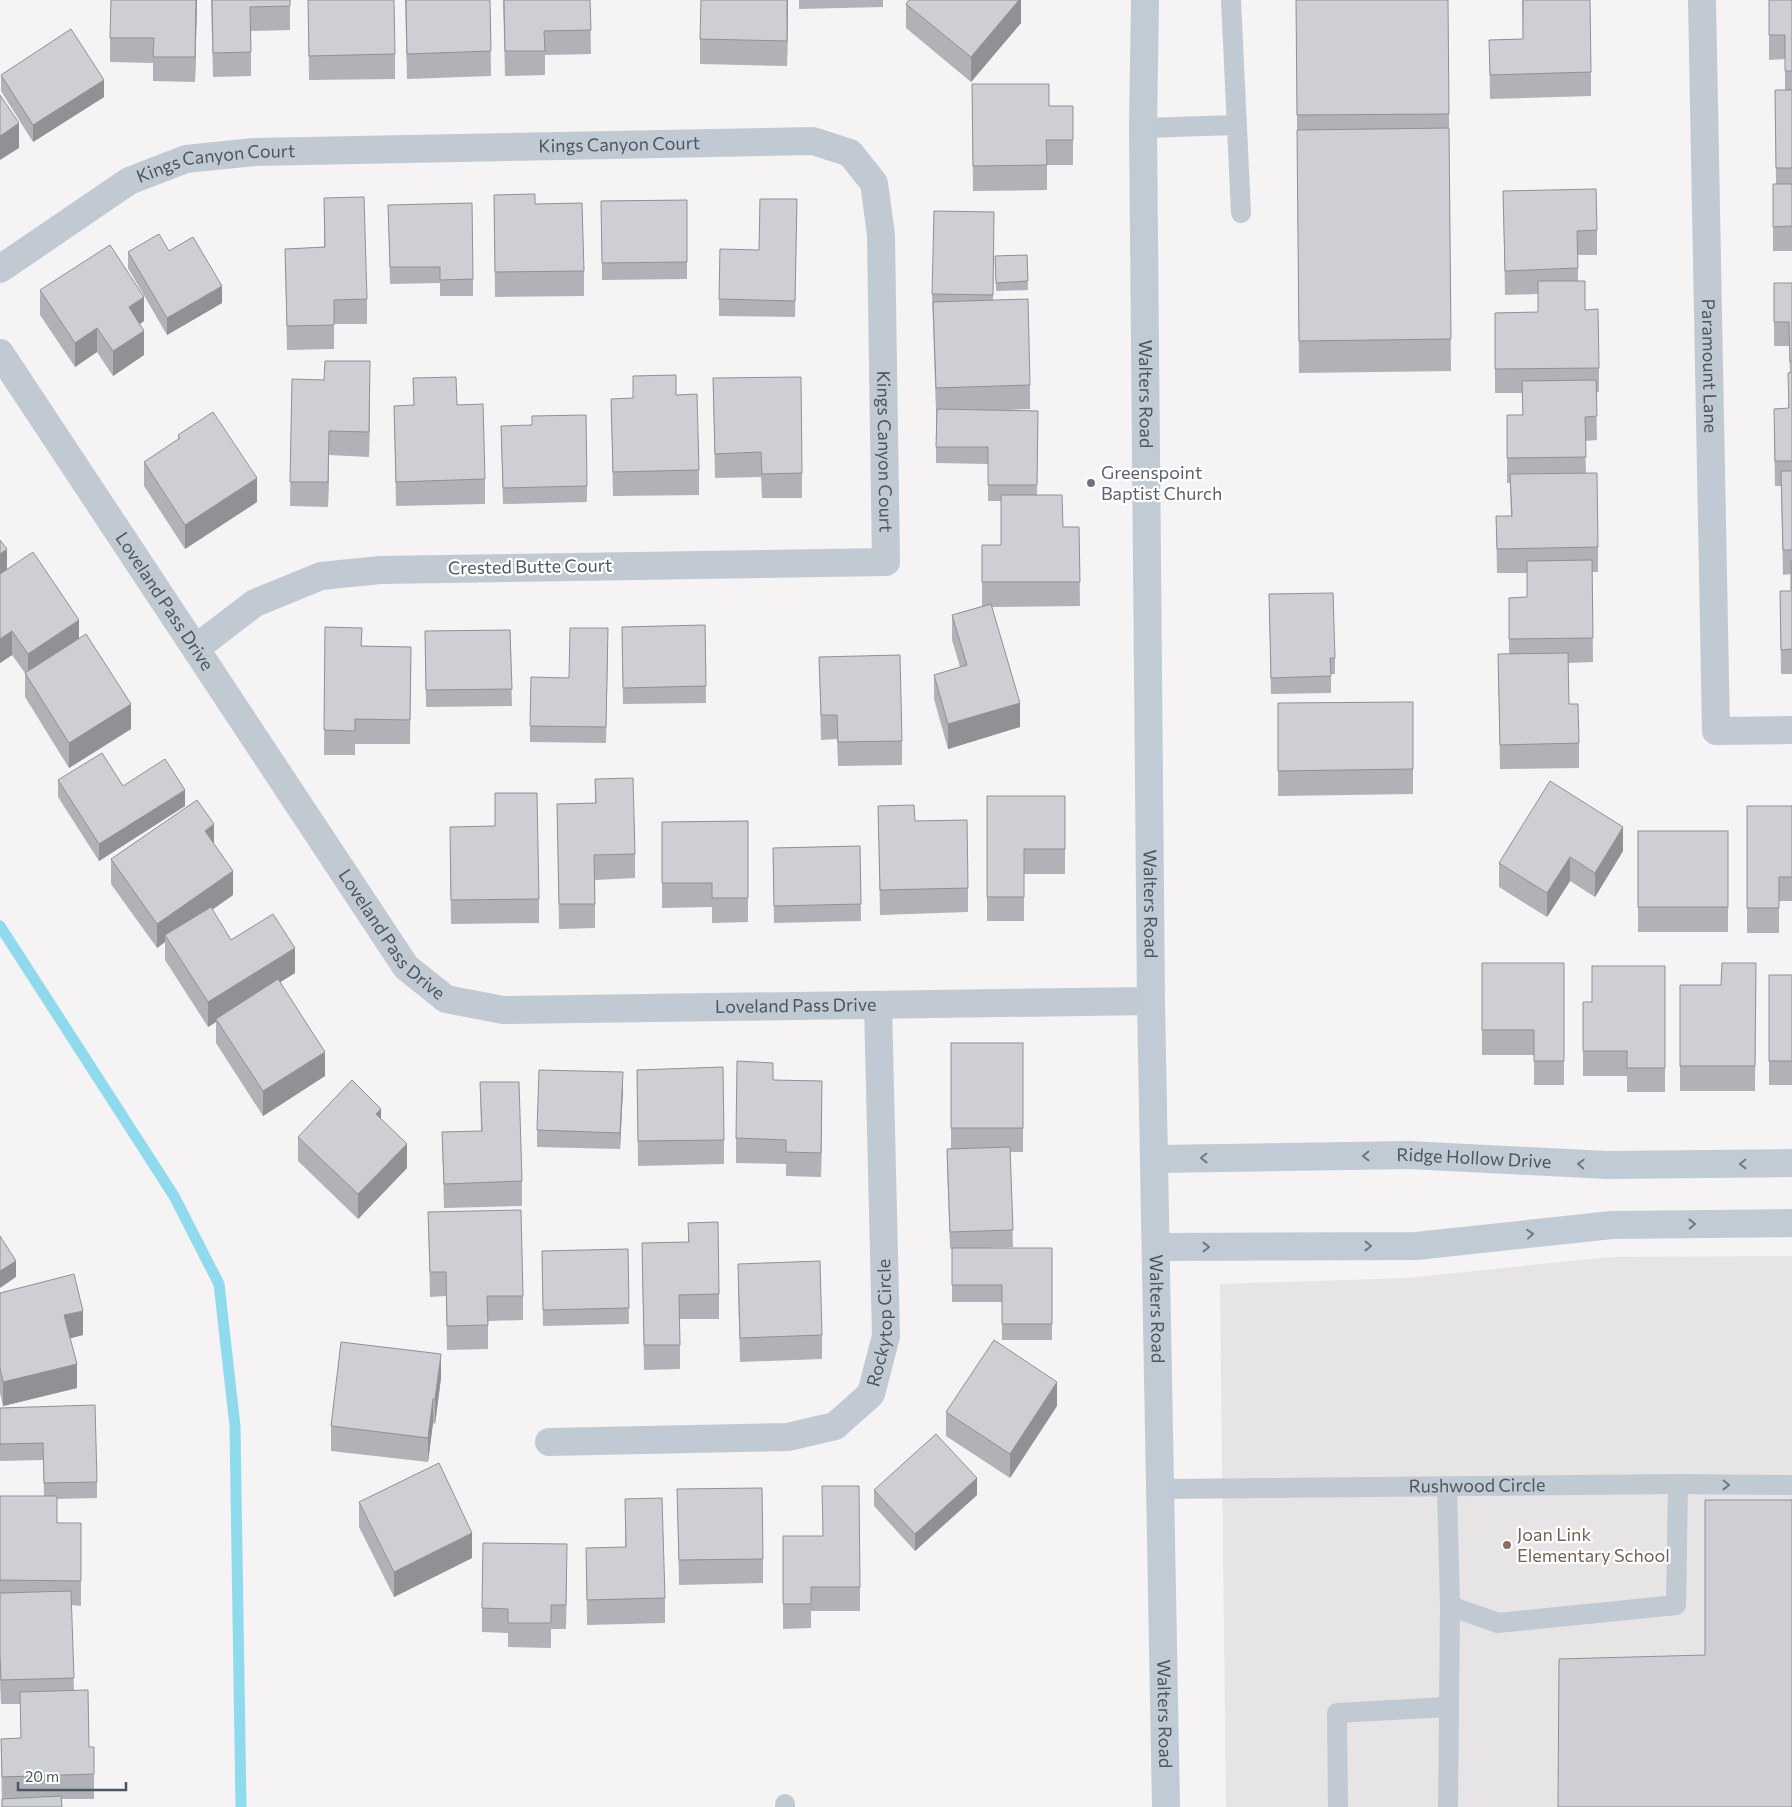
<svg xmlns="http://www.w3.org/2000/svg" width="1792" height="1807" viewBox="0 0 1792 1807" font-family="Commissioner,sans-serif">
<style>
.education{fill:#e6e4e5}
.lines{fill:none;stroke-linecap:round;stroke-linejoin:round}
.stream{stroke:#90daee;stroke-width:11}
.lane{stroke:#c1cad2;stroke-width:20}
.street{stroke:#c1cad2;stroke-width:28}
.secondary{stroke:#c1cbd6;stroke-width:28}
.wall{fill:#b0b2b7}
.shaded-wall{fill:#909195}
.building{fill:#cdcfd5;stroke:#909195}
.oneway{stroke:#6e7984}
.oneway2{stroke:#6e7983}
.worship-dot{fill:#6b7280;stroke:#fff;stroke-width:2}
.education-dot{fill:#8d6e63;stroke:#fff;stroke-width:2}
.labels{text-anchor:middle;stroke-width:4.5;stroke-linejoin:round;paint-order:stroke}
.street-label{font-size:18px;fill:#4a5661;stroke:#fff}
.worship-label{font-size:18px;fill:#5b616d;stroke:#fff;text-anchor:start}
.education-label{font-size:18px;fill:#785e54;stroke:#fff;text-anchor:start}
</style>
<rect width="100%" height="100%" fill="#f5f3f3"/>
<polygon class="education" points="1792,1256 1792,1807 1226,1807 1220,1284 1407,1278 1609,1257"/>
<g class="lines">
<polyline class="stream" points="0,926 174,1196 219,1284 235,1426 241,1807"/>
<g class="lane">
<polyline points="1231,0 1241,213"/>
<polyline points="1143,128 1236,125"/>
<polyline points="1447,1488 1450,1606 1448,1807"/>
<path id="s1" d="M 1161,1489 L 1678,1484 L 1792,1485"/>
<polyline points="1450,1606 1498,1623 1676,1605 1678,1484"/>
<polyline points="785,1804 785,1807"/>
<polyline points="1338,1807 1337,1713 1447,1707"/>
</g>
<g class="street">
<path id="s2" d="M 1702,0 L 1716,731 L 1792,730"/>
<path id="s3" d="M 0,269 L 129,181 L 186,159 L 254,152 L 813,141 L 850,153 L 874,183 L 881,235 L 886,562 L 380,570 L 321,576 L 255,603 L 196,648"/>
<path id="s4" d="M 0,353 L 406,967 L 446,999 L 503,1010 L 1151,1001"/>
<path id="s5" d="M 549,1442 L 788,1437 L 835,1426 L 871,1394 L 886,1336 L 878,1006"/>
</g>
<g class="secondary">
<path id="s6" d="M 1145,0 L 1143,128 L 1151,1001 L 1166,1807"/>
<path id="s7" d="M 1155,1159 L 1409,1155 L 1607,1165 L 1792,1163"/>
<polyline points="1157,1247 1416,1246 1612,1225 1792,1223"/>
</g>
</g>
<g class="wall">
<polygon points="197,0 195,82 153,81 153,63 110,62 110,38"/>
<polygon points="211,0 290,0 290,30 251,31 251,76 213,77"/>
<polygon points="308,0 395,54 395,79 309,80"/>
<polygon points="405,0 490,0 491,76 407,79"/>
<polygon points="503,0 590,0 591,54 545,55 545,75 505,76"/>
<polygon points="788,0 787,66 700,64 700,39"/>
<polygon points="799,0 883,0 883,7 799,9"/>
<polygon points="1021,0 1021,23 971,82 906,28 906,4"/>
<polygon points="1296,0 1449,114 1451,371 1299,373"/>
<polygon points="1522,0 1591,72 1591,96 1490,99 1489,40 1523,39"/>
<polygon points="1769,0 1792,0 1792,251 1773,251 1773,184 1776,184 1775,90 1785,90 1785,59 1769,60"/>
<polygon points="1,75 104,97 33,142 1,91"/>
<polygon points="972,84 1049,106 1073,106 1073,165 1047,165 1047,190 973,191"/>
<polygon points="1503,191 1597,230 1597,255 1578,255 1578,281 1599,368 1599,392 1596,392 1597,440 1585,441 1586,473 1598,547 1598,572 1592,572 1593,662 1568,663 1569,704 1579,743 1579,768 1500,769 1498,654 1509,654 1509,598 1527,597 1527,573 1497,573 1496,516 1511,516 1510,483 1507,483 1507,415 1523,415 1522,393 1495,393 1495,313 1538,312 1538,294 1505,295"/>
<polygon points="494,195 535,204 584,271 584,296 495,297"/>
<polygon points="324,198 367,299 367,324 334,324 334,349 287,350 285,249 324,247"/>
<polygon points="797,199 795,317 719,316 719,299 759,250"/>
<polygon points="687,200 687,279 602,280 601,201"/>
<polygon points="388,205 473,279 473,296 440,296 440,283 390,284"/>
<polygon points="994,212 993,300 1030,385 1030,409 1005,410 1038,411 1037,495 1063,527 1079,527 1080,606 991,607 1020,727 948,749 934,699 934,675 960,667 952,640 952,615 982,606 982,545 1001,545 1001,501 988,501 988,464 936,463 936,412 932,294"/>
<polygon points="169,251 222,303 167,335 128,268 128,252"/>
<polygon points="1027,255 1028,290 996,291 995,256"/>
<polygon points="1774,283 1792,283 1792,674 1781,674 1780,591 1791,591 1791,574 1783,575 1781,486 1775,486 1774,433 1788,408 1790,373 1789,346 1774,346"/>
<polygon points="40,290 144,321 140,324 144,355 113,376 97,352 75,367 40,315"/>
<polygon points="633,376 676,395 699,470 699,495 613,496 611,399 633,398"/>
<polygon points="413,378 457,405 485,479 485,504 396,506 394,406 414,405"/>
<polygon points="713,378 802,473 802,498 762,498 761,477 715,478"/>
<polygon points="292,379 370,386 369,457 329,455 328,507 290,506"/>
<polygon points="501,426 587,486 587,502 503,504"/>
<polygon points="178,435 257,502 185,549 144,486 144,462 178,439"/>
<polygon points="0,540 7,569 79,639 131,729 69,768 25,697 25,673 12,655 0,663"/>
<polygon points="1269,594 1335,658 1335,674 1331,674 1331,693 1271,694"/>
<polygon points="705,625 706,703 623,704 622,627"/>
<polygon points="325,627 362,646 411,647 410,744 355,744 355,755 324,755"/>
<polygon points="510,630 512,706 426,707 425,631"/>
<polygon points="608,645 606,743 530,742 530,726 569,678"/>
<polygon points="819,657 902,741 902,765 838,766 837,739 821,740"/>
<polygon points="1413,702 1413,794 1278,796 1278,728"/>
<polygon points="595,779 635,854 635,878 595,880 595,928 559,929 557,804 595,803"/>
<polygon points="58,780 123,786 185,806 99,861 58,797"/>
<polygon points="495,793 539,899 539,923 451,924 450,851 495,826"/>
<polygon points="987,796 1065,796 1065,874 1024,874 1024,921 987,921"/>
<polygon points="878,806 915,821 968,888 968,912 880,915"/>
<polygon points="1747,806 1792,806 1792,901 1779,901 1779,933 1747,933"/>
<polygon points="748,821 748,922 712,923 712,907 662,908 662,822"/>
<rect x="1638" y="831" width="90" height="101"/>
<polygon points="214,844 233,895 212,910 231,940 295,973 280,982 325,1076 263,1116 216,1043 216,1022 208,1027 165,960 165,942 157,948 111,884 111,859"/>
<polygon points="860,846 861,921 774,923 773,848"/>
<polygon points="1623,851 1595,897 1570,881 1547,917 1499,887 1499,863"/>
<polygon points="1482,963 1564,963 1564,1085 1534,1085 1534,1055 1482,1055"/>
<polygon points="1756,963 1755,1091 1680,1091 1680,985 1721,985"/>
<polygon points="1665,966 1665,1092 1627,1092 1627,1076 1583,1076 1583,1002 1592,1002"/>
<rect x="1769" y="975" width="23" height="110"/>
<polygon points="951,1043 1023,1043 1023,1152 1010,1152 1013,1247 986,1248 1052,1248 1052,1340 1002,1340 1002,1302 952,1302 952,1248 950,1249 947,1166 947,1149 951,1149"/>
<polygon points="637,1070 724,1140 724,1164 638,1166"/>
<polygon points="773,1080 822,1105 821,1177 786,1176 786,1164 736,1163 736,1138"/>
<polygon points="480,1082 522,1181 522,1206 444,1208 442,1132 481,1131"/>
<polygon points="623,1089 620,1149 537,1147 537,1130"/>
<polygon points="381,1119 407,1168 358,1219 298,1161 298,1137"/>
<polygon points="428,1212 523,1296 523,1320 488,1321 488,1349 447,1350 446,1296 430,1297"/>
<polygon points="688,1223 719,1294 719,1319 680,1319 680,1369 644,1370 642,1243 688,1242"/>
<polygon points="628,1249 629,1324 543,1326 542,1251"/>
<polygon points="738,1264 822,1335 822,1359 740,1362 738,1288"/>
<polygon points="0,1293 83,1335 70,1338 77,1388 3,1406 0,1393"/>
<polygon points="441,1378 435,1424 433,1423 428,1462 331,1451 331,1426"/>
<polygon points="1057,1406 1010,1478 946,1436 946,1412"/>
<polygon points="0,1408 97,1482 97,1498 57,1499 57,1523 81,1523 81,1606 71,1605 74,1691 89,1747 94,1747 94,1799 61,1799 62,1807 2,1807 1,1739 21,1738 20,1704 1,1704 0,1680 0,1496 44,1496 43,1460 0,1461"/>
<polygon points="677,1489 763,1559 763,1583 679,1585"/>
<polygon points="874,1490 977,1495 915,1551 874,1506"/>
<polygon points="625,1499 665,1598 665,1623 587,1625 586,1548 625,1547"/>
<polygon points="359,1502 472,1558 394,1597 359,1527"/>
<polygon points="783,1536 860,1587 860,1611 811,1611 811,1628 783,1629"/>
<polygon points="567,1569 566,1629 551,1629 551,1648 508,1647 508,1633 482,1632 482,1608"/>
</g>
<g class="shaded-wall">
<polygon points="196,0 197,0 195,82 195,57"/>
<polygon points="787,0 788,0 787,66"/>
<polygon points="1019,0 1021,0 1021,23 971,82 971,57"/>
<polygon points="104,80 104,97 33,142 33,125"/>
<polygon points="19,123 19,148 0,160 0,136"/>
<polygon points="222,286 222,303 167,335 167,318"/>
<polygon points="144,297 144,321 129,331 129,307"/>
<polygon points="97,328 97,352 75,367 75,343"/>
<polygon points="144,331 144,355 113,376 113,351"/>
<polygon points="370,361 370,386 369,457 369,432"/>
<polygon points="329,431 329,455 328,507 328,482"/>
<polygon points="257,478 257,502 185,549 185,525"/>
<polygon points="7,549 7,573 0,579 0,554"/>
<polygon points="79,620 79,644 28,678 28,654"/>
<polygon points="12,631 12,655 0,663 0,639"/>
<polygon points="1020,703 1020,727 948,749 948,724"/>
<polygon points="131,704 131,729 69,768 69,743"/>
<polygon points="185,790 185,806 99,861 99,844"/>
<polygon points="214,824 214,849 205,831"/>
<polygon points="1623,827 1623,851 1595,897 1595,873"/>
<polygon points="1570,857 1570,881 1547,917 1547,893"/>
<polygon points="233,871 233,895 169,940 165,935 165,942 157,948 157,924"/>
<polygon points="295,948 295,973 218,1021 216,1019 216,1022 208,1027 208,1002"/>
<polygon points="325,1052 325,1076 263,1116 263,1091"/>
<polygon points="623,1072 623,1089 620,1149 620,1133"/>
<polygon points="822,1081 822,1105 821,1177 821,1153"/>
<polygon points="381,1109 381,1133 376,1114"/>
<polygon points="407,1144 407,1168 358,1219 358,1194"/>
<polygon points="16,1261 16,1277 0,1288 0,1271"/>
<polygon points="83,1311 83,1335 64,1340 64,1315"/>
<polygon points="441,1354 441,1378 435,1424 435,1399"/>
<polygon points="77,1364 77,1388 3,1406 3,1382"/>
<polygon points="1057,1382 1057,1406 1010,1478 1010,1454"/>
<polygon points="433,1399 433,1423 428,1462 428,1438"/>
<polygon points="977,1478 977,1495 915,1551 915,1534"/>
<polygon points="472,1533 472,1558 394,1597 394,1572"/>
</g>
<g class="building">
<polygon points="111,0 196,0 195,57 153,57 154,38 110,38"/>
<polygon points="212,0 290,0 290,6 250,7 251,52 213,53"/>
<polygon points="308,0 394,0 395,54 309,56"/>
<polygon points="406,0 490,0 491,51 407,54"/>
<polygon points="504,0 590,0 591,30 544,31 545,51 505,51"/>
<polygon points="701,0 787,0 787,41 700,39"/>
<polygon points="909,0 1019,0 971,57 906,4"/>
<polygon points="1296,0 1448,0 1449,114 1297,115"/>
<polygon points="1523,0 1590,0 1591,72 1490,75 1489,40 1523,39"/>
<polygon points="1769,0 1792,0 1792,71 1785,71 1785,35 1769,35"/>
<polygon points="71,29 104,80 33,125 1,75"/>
<polygon points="972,84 1049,84 1049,106 1073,106 1073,140 1046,140 1047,165 973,166"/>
<polygon points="1775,90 1792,90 1792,168 1776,168"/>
<polygon points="0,95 19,123 0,136"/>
<polygon points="1449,128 1451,339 1299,341 1297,130"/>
<polygon points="1773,184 1792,184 1792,226 1773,227"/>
<polygon points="1596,189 1597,230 1577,231 1578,268 1505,271 1503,191"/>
<polygon points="535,194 535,204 582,203 584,271 495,272 494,195"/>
<polygon points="364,197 367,299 334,300 334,325 287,326 285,249 325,247 324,198"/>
<polygon points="760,199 797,199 795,301 719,299 720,249 759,250"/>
<polygon points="687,200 687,262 602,263 601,201"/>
<polygon points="472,203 473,279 440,280 440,267 390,267 388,205"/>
<polygon points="934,211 994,212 993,295 932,294"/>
<polygon points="159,234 169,251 193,237 222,286 167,318 128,252"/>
<polygon points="110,245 144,297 129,307 144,331 113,351 97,328 75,343 40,290"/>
<polygon points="1027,255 1028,281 996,283 995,256"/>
<polygon points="1538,281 1585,281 1585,310 1598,309 1599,368 1495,369 1495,313 1538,312"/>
<polygon points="1774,283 1792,283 1792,362 1790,362 1789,322 1774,322"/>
<polygon points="1028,299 1030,385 936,388 933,302"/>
<polygon points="325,361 370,361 369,432 329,431 328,482 290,482 292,379 324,380"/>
<polygon points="1792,372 1792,461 1775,461 1774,409 1789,408 1788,373"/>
<polygon points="676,375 676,395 697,394 699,470 613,472 611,399 633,398 633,376"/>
<polygon points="456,377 457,405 483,404 485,479 396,482 394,406 414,405 413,378"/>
<polygon points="801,377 802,473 762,474 761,452 715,454 713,378"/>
<polygon points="1596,380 1597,416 1585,417 1586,457 1507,458 1507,415 1523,415 1522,381"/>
<polygon points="937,409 1038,411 1037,485 988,485 988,447 936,447"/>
<polygon points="213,412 257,478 185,525 144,462 180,438 178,435"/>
<polygon points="586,415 587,486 503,488 501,426 532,425 532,416"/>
<polygon points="1781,471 1792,471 1792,550 1783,550"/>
<polygon points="1597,473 1598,547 1497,549 1496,516 1512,516 1510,474"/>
<polygon points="1001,495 1062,495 1063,527 1079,527 1080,582 982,582 982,545 1001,545"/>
<polygon points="0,540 7,549 0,554"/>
<polygon points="33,552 79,620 28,654 12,631 0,639 0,574"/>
<polygon points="1592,560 1593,638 1509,639 1509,598 1527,597 1527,561"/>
<polygon points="1791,561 1792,561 1792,649 1781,650 1780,591 1791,591"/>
<polygon points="1333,593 1335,658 1330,658 1331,676 1271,678 1269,594"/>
<polygon points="991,604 1020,703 948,724 934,675 967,665 952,615"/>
<polygon points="705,625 706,686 623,688 622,627"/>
<polygon points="325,627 362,628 361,646 411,647 410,720 355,719 355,731 324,730"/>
<polygon points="570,628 608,628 606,727 530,726 531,677 569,678"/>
<polygon points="510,630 512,689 426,690 425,631"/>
<polygon points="86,634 131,704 69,743 25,673"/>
<polygon points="1568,653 1569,704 1578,704 1579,743 1500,745 1498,654"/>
<polygon points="900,655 902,741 838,742 837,715 821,715 819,657"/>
<polygon points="1413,702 1413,769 1278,771 1278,703"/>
<polygon points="102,753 123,786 165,759 185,790 99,844 58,780"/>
<polygon points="633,778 635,854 594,855 595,904 559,904 557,804 596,803 595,779"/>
<polygon points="1550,781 1623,827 1595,873 1570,857 1547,893 1499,863"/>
<polygon points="495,793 537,793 539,899 451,900 450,827 495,826"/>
<polygon points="987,796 1065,796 1065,849 1024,849 1024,897 987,897"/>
<polygon points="197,800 214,824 205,831 233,871 157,924 111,859"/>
<polygon points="914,805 915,821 967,820 968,888 880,890 878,806"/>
<polygon points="1747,806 1792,806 1792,877 1779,877 1779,908 1747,908"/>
<polygon points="748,821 748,898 712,898 712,883 662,883 662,822"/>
<rect x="1638" y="831" width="90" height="76"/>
<polygon points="860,846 861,904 774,906 773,848"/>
<polygon points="211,907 231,940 273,914 295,948 208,1002 165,935"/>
<polygon points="1482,963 1564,963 1564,1061 1534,1061 1534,1030 1482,1030"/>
<polygon points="1722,963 1756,963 1755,1066 1680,1066 1680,985 1721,985"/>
<polygon points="1592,966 1665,966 1665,1068 1627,1068 1627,1051 1583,1051 1583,1002 1592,1002"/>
<rect x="1769" y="975" width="23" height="86"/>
<polygon points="278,979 325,1052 263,1091 216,1019"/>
<rect x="951" y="1043" width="72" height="85"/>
<polygon points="737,1061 773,1063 773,1080 822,1081 821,1153 786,1152 786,1140 736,1138"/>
<polygon points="723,1067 724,1140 638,1141 637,1070"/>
<polygon points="539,1070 623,1072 620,1133 537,1130"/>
<polygon points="352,1080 381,1109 376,1114 407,1144 358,1194 298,1137"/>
<polygon points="480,1082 519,1082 522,1181 444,1184 442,1132 482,1131"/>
<polygon points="1010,1147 1013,1230 950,1232 947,1149"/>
<polygon points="521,1210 523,1296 487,1296 488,1325 447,1326 446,1272 430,1272 428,1212"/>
<polygon points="718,1222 719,1294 679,1295 680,1345 644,1345 642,1243 689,1242 688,1223"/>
<polygon points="0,1236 16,1261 0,1271"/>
<polygon points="952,1248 1052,1248 1052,1324 1002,1324 1002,1285 952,1285"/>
<polygon points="628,1249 629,1308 543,1310 542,1251"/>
<polygon points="820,1261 822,1335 740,1338 738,1264"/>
<polygon points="74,1274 83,1311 64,1315 77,1364 3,1382 0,1368 0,1293"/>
<polygon points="994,1340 1057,1382 1010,1454 946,1412"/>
<polygon points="341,1342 441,1354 435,1399 433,1399 428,1438 331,1426"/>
<polygon points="95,1405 97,1482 44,1483 43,1443 0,1444 0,1408"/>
<polygon points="936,1434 977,1478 915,1534 874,1490"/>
<polygon points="439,1463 472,1533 394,1572 359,1502"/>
<polygon points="822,1486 859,1486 860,1587 811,1587 811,1604 783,1604 783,1536 823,1536"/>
<polygon points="762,1488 763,1559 679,1560 677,1489"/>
<polygon points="0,1496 57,1496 57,1523 81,1523 81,1581 0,1580"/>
<polygon points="662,1498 665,1598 587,1600 586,1548 626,1547 625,1499"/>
<polygon points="1705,1500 1792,1500 1792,1807 1558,1807 1559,1659 1705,1655"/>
<polygon points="483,1543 567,1544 566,1605 551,1605 551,1623 508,1623 508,1609 482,1608"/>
<polygon points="71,1591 74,1678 1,1680 0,1655 0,1593"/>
<polygon points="88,1690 89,1747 94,1747 94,1774 2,1777 1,1739 21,1738 20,1692"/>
<polygon points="61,1796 62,1807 2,1807 2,1799"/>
</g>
<defs><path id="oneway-chevron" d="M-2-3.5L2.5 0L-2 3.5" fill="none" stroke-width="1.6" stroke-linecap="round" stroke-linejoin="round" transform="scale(1.25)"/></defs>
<g class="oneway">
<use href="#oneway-chevron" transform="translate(1366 1156) rotate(179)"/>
<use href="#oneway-chevron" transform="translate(1204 1158) rotate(179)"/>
<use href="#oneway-chevron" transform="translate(1581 1164) rotate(-177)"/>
<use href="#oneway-chevron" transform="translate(1743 1164) rotate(179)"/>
<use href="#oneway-chevron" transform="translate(1692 1224) rotate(-1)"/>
<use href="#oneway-chevron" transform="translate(1530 1234) rotate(-6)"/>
<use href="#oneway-chevron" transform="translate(1368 1246)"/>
<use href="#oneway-chevron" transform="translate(1206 1247)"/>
</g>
<use class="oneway2" href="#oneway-chevron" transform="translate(1726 1485) rotate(1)"/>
<circle class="worship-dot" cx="1091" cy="483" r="5"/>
<circle class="education-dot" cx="1507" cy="1545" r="5"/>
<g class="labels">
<g class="street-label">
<text dy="6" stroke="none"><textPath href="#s3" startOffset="651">Kings Canyon Court</textPath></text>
<text dy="6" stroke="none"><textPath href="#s3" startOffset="246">Kings Canyon Court</textPath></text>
<text dy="6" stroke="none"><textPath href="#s2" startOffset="366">Paramount Lane</textPath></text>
<text dy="6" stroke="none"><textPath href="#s6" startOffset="394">Walters Road</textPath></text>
<text dy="6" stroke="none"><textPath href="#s3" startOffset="1191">Kings Canyon Court</textPath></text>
<text transform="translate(530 567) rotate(-1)" y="6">Crested Butte Court</text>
<text dy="6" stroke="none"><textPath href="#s4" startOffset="298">Loveland Pass Drive</textPath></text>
<text dy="6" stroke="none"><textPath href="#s6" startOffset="904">Walters Road</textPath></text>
<text dy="6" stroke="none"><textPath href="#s4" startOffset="702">Loveland Pass Drive</textPath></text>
<text dy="6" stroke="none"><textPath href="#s4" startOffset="1138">Loveland Pass Drive</textPath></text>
<text dy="6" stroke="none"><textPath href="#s7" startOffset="319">Ridge Hollow Drive</textPath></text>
<text dy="6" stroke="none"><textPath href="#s6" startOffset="1309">Walters Road</textPath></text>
<text dy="6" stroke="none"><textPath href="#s5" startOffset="408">Rockytop Circle</textPath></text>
<text dy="6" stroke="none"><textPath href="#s1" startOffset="316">Rushwood Circle</textPath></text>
<text dy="6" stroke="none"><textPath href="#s6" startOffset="1714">Walters Road</textPath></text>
</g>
<g class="worship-label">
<text x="1101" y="479">Greenspoint<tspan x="1101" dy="21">Baptist Church</tspan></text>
</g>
<g class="education-label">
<text x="1517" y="1541">Joan Link<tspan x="1517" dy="21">Elementary School</tspan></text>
</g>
</g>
<path d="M18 1782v8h108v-8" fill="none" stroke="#4a5661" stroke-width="2.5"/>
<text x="25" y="1782" font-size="15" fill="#4a5661" stroke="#ffffff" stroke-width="4" paint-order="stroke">20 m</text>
</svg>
